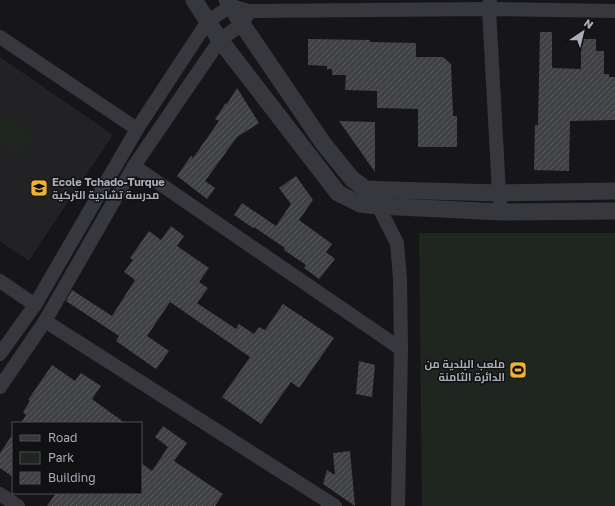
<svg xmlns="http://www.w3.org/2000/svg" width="615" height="506" viewBox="0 0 615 506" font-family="'Golos Text',Cairo,sans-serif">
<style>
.built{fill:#222225}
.park{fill:#1e261f}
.building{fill:url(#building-hatch)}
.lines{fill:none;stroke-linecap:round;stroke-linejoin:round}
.minor{stroke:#37383d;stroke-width:14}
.tertiary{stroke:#37383d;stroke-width:17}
.labels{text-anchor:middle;stroke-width:3;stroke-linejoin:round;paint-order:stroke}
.poi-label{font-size:11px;font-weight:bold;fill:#a8adb8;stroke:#111113;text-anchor:start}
</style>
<defs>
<pattern id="building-hatch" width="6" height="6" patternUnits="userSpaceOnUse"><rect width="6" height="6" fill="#404145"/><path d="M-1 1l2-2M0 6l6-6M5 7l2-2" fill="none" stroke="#595a5e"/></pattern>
</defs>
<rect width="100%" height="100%" fill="#161618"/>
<polygon class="built" points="0,57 113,135 41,242 29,261 0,241"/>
<g class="park">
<polygon points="0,112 34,135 21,156 0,141"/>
<polygon points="419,233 615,233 615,506 422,506"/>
</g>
<g class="building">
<polygon points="540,32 552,32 552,68 581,69 581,39 596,39 596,51 604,51 604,74 609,74 609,77 615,77 615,120 570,121 569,171 534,170 535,125 538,125"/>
<polygon points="308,39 370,40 370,42 416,43 416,57 443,57 451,64 453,116 457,116 457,147 418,147 418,109 377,108 377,91 345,90 346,75 332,75 332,69 327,69 327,66 308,65"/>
<polygon points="237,88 259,123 237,137 205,181 215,188 207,199 177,176 191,156 193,158 219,121 215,119 226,103 227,104"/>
<polygon points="339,121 375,122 375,172"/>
<polygon points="296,176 313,200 299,220 332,244 326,252 335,259 319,279 304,268 306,265 284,250 285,248 254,227 253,228 234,215 242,203 276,226 291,204 279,188"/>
<polygon points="171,226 184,236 177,246 209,268 199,282 208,288 197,303 236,329 239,324 254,334 259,327 265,330 283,304 334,338 299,388 291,382 261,424 222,397 250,357 170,302 147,336 169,351 156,369 116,341 119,336 66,301 72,290 112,316 135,280 124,272 133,260 130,258 149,231 161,240"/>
<polygon points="359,361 375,365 372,397 356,394"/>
<polygon points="52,365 75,381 81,373 101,386 92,399 125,423 21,423 26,415 23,412 30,401 28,400"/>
<polygon points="163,426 187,443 174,461 223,494 215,506 47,506 56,493 141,493 141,463 152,471 168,447 155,437"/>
<polygon points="13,434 13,477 0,468 0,453"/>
<polygon points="350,451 355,506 323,484 327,470 335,475 333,453"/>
</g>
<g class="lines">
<g class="minor">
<polyline points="490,0 489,9 499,193 501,212"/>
<polyline points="0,37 137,129"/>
<polyline points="134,166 401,349"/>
<polyline points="378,206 397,243 400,279 401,349 398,506"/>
<polyline points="0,281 35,305"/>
<polyline points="45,321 335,506"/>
<polyline points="0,354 35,305 137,129 208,21 231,6 249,11 489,9 615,11"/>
<polyline points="0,387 45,321 134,166 220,40 242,24 247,15"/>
<polyline points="0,494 18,506"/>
</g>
<g class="tertiary">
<polyline points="194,0 220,40 338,193 360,204 378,206 501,212 615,211"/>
<polyline points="227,0 242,24 323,143 352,179 366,189 390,190 499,193 615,191"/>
</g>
</g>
<defs>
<g id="school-square" transform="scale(0.9)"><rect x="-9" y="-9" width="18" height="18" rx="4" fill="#f2b134" stroke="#111113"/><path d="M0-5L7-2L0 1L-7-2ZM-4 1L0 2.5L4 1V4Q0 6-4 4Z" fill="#111"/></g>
<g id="stadium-square" transform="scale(0.9)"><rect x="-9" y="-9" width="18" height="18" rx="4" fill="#f2b134" stroke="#111113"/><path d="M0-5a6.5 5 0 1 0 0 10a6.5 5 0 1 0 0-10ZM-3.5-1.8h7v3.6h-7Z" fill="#111"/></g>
</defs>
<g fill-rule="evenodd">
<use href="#school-square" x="39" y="188"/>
<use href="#stadium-square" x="518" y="370"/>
</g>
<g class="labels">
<g class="poi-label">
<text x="52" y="186">Ecole Tchado-Turque<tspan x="52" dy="13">مدرسة تشادية التركية</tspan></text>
<text x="505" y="368" text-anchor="end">ملعب البلدية من<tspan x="505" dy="13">الدائرة الثامنة</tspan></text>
</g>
</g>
<rect x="12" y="422" width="130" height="72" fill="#111113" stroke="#4d4f55"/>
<rect x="20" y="435" width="20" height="6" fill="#37383d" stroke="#4d4f55"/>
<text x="48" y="442" font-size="12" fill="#a8adb8">Road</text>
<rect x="20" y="452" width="20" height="12" fill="#1e261f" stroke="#4d4f55"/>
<text x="48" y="462" font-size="12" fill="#a8adb8">Park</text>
<rect x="20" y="472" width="20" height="12" fill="url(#building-hatch)" stroke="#4d4f55"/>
<text x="48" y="482" font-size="12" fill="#a8adb8">Building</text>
<g transform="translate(583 32) rotate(35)" stroke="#111113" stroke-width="3" paint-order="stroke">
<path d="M0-3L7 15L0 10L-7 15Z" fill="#a8adb8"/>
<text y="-6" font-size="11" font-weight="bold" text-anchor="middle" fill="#a8adb8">N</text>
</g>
</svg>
